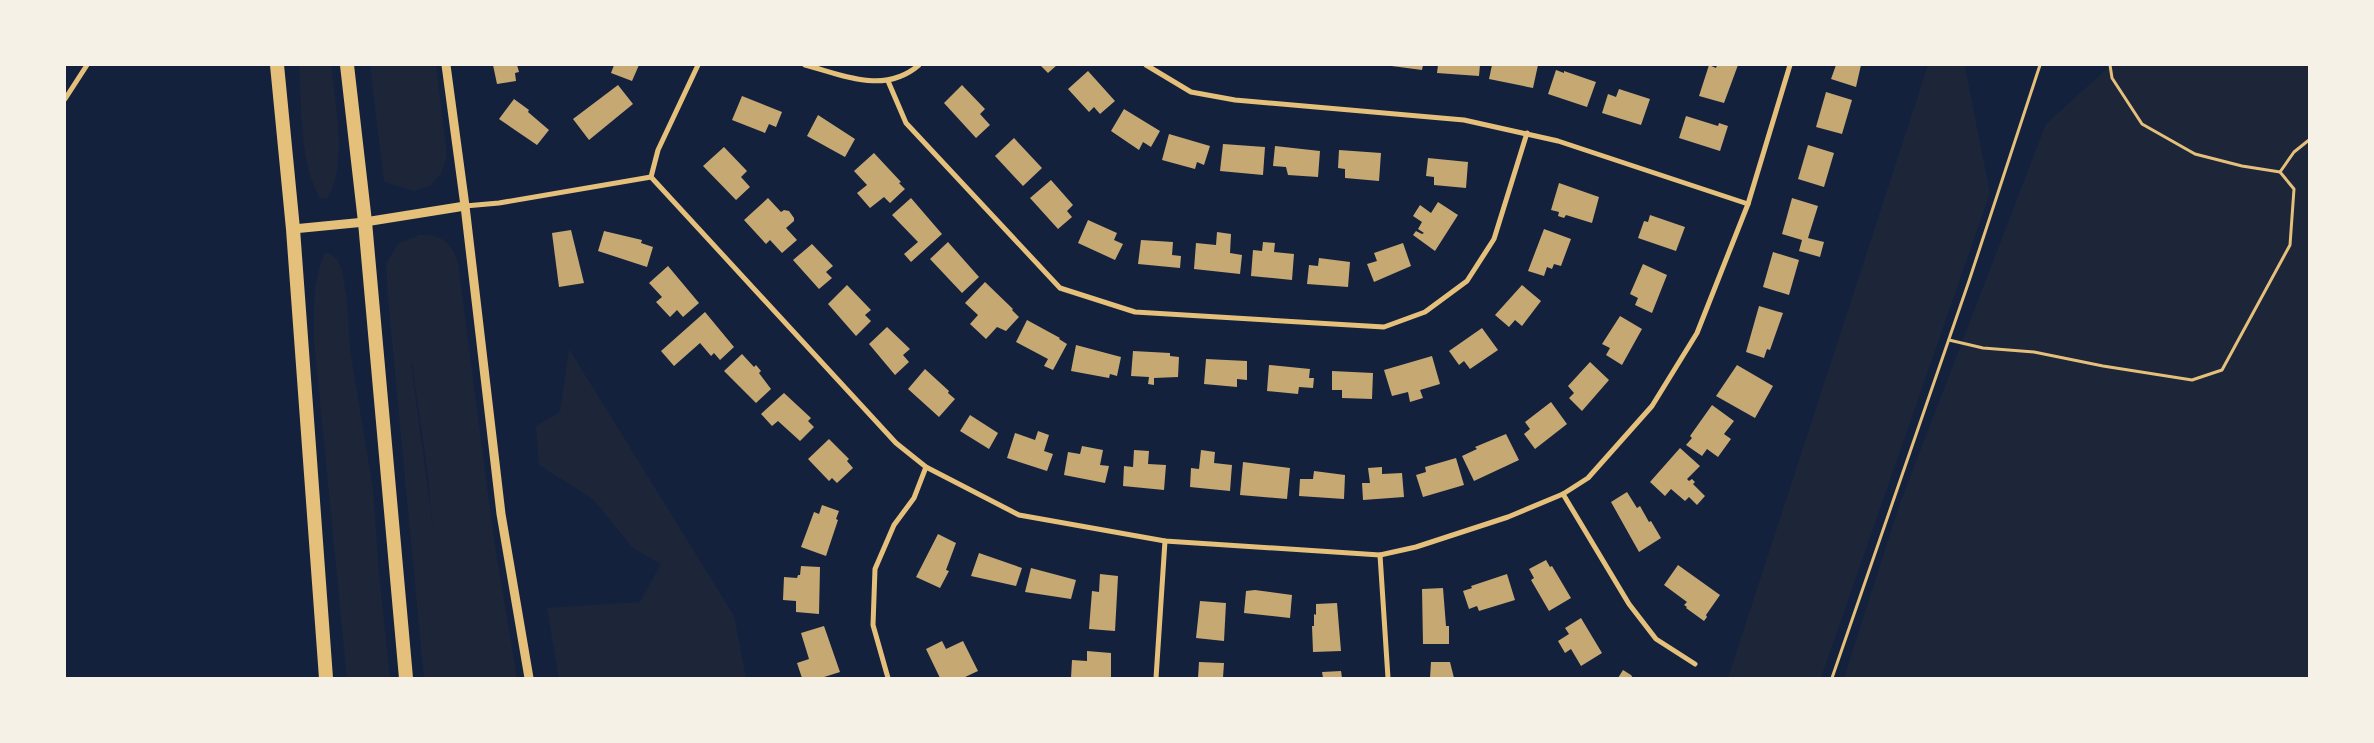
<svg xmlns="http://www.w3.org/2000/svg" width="2374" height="743" viewBox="0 0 2374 743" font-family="'Exo 2',sans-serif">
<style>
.green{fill:#1d2539;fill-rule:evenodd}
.building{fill:#c6a872}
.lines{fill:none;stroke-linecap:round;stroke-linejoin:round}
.path{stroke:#e5c07b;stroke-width:3}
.minor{stroke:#e5c07b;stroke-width:5}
.tertiary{stroke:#e5c07b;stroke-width:9}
.trunk{stroke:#e5c07b;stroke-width:14}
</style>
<rect width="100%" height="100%" fill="#14213d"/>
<g class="green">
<path d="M 299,65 L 331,65 C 335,101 348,167 327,199 L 320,198 C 299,162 302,106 299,65 Z"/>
<polygon points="370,65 436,65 447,156 441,173 430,186 414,191 384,182"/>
<polygon points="1928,65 1967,65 1965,67 1990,193 1821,678 1728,678"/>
<polygon points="2111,65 2309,65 2309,678 1844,678 1900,503 2046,124"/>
<path d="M 419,235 C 442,235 451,241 458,263 L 494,540 L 517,678 L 424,678 L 388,299 L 386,264 L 398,244 ZM 412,364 L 427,468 L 433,528 L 411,364 Z"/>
<path d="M 325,253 L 329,253 L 337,259 L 342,270 L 347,301 L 350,350 L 373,490 L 379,575 L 390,678 L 347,678 L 314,341 C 314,311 312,282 325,253 Z"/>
<polygon points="569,349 734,616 746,678 559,678 547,608 640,602 661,564 633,548 593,499 539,465 536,426 560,412"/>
</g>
<g class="building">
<polygon points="493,65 517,65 519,72 515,73 516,81 497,84"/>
<polygon points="614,65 639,65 632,81 611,73"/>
<polygon points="1040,65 1057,65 1048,73"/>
<polygon points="1384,65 1423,65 1422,70"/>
<polygon points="1438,65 1480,65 1479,76 1437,73"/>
<polygon points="1492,65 1538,65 1533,88 1489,79"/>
<polygon points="1709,65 1716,68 1717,65 1738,65 1724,103 1699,96"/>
<polygon points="1836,65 1861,65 1856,87 1831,79"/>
<polygon points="1556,70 1564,73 1564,71 1596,82 1587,107 1548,94"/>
<polygon points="1088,71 1115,101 1100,114 1094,107 1089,112 1068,89"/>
<polygon points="618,85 633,104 589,140 573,119"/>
<polygon points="962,85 985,109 980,114 990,125 976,138 944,103"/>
<polygon points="1619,89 1650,99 1641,125 1602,113 1608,94 1616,97"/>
<polygon points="1826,92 1852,100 1842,134 1816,127"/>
<polygon points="742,96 782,112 776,127 769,124 765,133 732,120"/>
<polygon points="514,99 529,110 528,112 549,130 537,145 499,119"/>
<polygon points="1124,109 1160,131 1151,147 1143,142 1139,150 1111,131"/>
<polygon points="818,115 855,139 845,157 807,136"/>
<polygon points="1686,116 1718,126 1719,123 1728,126 1720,151 1679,138"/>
<polygon points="1169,134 1210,146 1204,165 1197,162 1195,169 1162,160"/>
<polygon points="1014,138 1042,168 1023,186 995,156"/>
<polygon points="1223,144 1265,147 1263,175 1220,171"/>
<polygon points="1808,145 1834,153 1824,187 1798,179"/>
<polygon points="1275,146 1320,151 1318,177 1288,175 1286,167 1273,166"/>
<polygon points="724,147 747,171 741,177 750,187 736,200 703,166"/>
<polygon points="1339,150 1381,153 1379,181 1345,178 1345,169 1338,168"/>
<polygon points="874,153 901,182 899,183 905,189 890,203 884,197 870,208 857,193 867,185 854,171"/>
<polygon points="1428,158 1468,162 1466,188 1434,185 1434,177 1426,176"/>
<polygon points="1051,180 1073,205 1067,211 1072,217 1058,229 1030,198"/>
<polygon points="1559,183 1599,197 1592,223 1566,215 1564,218 1558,216 1559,212 1551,210"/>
<polygon points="768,198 781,212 784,210 789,211 794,218 794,221 786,228 797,240 782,253 770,240 766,244 744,220"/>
<polygon points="911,198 942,234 911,262 904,254 918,242 892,215"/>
<polygon points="1792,198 1818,206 1808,238 1824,242 1820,257 1799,251 1802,240 1782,234"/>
<polygon points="1438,202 1458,215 1435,251 1413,235 1416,231 1422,234 1424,233 1418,229 1422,222 1413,216 1420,205 1431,213"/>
<polygon points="1650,215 1685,227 1676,251 1638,238 1644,221 1648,222"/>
<polygon points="1088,220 1117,233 1114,240 1123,244 1115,260 1078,243"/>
<polygon points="1544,229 1571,239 1561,266 1554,264 1552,269 1547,267 1544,276 1528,271"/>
<polygon points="571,230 584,283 559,287 552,233"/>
<polygon points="604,231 642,240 641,243 653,247 647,267 598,251"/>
<polygon points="1217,232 1231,234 1230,253 1242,255 1240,274 1194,269 1196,243 1216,245"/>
<polygon points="1141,240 1173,242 1172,255 1181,256 1180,268 1138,264"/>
<polygon points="948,242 979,277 962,293 930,259"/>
<polygon points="1263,242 1275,243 1274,252 1294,254 1292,280 1251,276 1253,250 1262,251"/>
<polygon points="1403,243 1411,266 1374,282 1367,264 1377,261 1374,253"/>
<polygon points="812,244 833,266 826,272 832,278 819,289 793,260"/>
<polygon points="1773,252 1799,260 1789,295 1763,287"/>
<polygon points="1319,258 1350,262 1348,287 1307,284 1309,265 1318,266"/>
<polygon points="1643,264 1667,275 1652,313 1635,305 1638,298 1630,294"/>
<polygon points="668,266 699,303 683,317 677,310 670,317 656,302 662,297 649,283"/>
<polygon points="985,282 1013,309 1012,310 1019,317 1006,331 997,327 986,339 970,324 978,315 965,303"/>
<polygon points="847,285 871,310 865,315 871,321 856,336 828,304"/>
<polygon points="1522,285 1541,301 1522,326 1515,320 1509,327 1495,315"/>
<polygon points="1759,306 1783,313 1770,350 1767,349 1764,358 1746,352"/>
<polygon points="705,312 734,347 720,360 714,353 711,356 700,343 674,366 661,351"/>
<polygon points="1620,316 1642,329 1622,365 1606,355 1610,348 1602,344"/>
<polygon points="1027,320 1060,338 1059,339 1067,344 1053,370 1044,366 1048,359 1016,342"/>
<polygon points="887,327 910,349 903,355 909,362 895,375 869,344"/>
<polygon points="1482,328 1498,350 1470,369 1464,361 1459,365 1449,351"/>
<polygon points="1076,345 1121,357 1117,376 1110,374 1109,378 1071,371"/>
<polygon points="1133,351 1170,353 1170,356 1179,357 1178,377 1154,378 1154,385 1148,384 1149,377 1131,376"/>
<polygon points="742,354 754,367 756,365 761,371 759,373 771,389 756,403 724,371"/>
<polygon points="1432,356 1440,384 1420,390 1423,398 1410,402 1408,392 1392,396 1384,370"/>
<polygon points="1206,359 1247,361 1247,380 1237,379 1237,387 1204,384"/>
<polygon points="1590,362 1609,380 1582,411 1569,398 1574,393 1568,386"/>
<polygon points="1269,365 1310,369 1309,378 1314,378 1313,388 1299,387 1298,394 1267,391"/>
<polygon points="1737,365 1773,386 1755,418 1716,396"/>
<polygon points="925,369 949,391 948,393 955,399 939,417 908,389"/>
<polygon points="1332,371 1373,373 1372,399 1342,398 1342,390 1332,390"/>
<polygon points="784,393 811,418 808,421 814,427 800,441 778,421 772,426 761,414"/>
<polygon points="1551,402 1567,424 1535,449 1524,434 1530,429 1525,422"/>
<polygon points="1712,405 1734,421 1724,434 1731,439 1718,457 1707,449 1702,456 1686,445 1692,438 1690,436"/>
<polygon points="970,415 998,433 989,449 960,431"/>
<polygon points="1038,431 1049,435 1044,451 1053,454 1047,471 1007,458 1015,433 1035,440"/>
<polygon points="1506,434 1519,460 1474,481 1462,456 1477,449 1475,447"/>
<polygon points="829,439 849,459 847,461 853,468 837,483 832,478 829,481 808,459"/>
<polygon points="1082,446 1103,450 1100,465 1109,466 1105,483 1064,475 1068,452 1080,454"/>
<polygon points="1680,448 1700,466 1687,479 1689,481 1692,479 1695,482 1693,484 1705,496 1697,505 1689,497 1685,501 1671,489 1665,496 1650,482"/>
<polygon points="1134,450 1149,451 1148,464 1166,465 1164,490 1123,486 1124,466 1133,467"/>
<polygon points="1201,450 1215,452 1214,463 1232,465 1230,491 1190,487 1191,468 1199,469"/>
<polygon points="1456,458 1464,485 1423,497 1416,475 1426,472 1425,467"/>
<polygon points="1243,462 1290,468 1287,499 1240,495"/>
<polygon points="1382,467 1382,474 1402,473 1404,497 1363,500 1362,483 1370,483 1368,468"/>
<polygon points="1314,471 1345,475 1344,499 1299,496 1300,479 1313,479"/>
<polygon points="1627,492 1637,508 1640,506 1649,522 1651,521 1661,538 1639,552 1611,502"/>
<polygon points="822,505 839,511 836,519 838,520 826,556 801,547 814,512 819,514"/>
<polygon points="938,534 956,543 946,570 949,571 940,588 916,577"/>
<polygon points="979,553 1022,568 1016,586 971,576"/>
<polygon points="1546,560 1550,567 1552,566 1571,598 1549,611 1531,580 1534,578 1529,569"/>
<polygon points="1678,565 1720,595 1706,615 1707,617 1704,621 1686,608 1687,607 1684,605 1687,602 1664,585"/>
<polygon points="801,566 820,567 819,614 796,612 796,601 783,600 784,577 797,578 798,575 800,575"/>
<polygon points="1031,568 1076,580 1071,599 1025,592"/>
<polygon points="1100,574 1118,576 1115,631 1089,629 1092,591 1099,592"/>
<polygon points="1507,574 1515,600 1479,611 1477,606 1469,609 1463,591 1472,588 1471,586"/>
<polygon points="1443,588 1446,626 1449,626 1449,644 1423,644 1422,589"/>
<polygon points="1255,590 1292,595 1290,618 1244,613 1246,591"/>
<polygon points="1200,601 1226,603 1224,641 1196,638"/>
<polygon points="1337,603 1341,651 1313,652 1312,626 1314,626 1314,614 1316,615 1316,604"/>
<polygon points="1581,618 1602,653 1581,666 1571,649 1565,653 1558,641 1569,634 1565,628"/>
<polygon points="824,626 840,672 821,678 802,678 797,663 809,659 801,633"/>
<polygon points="942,641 946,649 963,641 978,671 963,678 940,678 926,649"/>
<polygon points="1087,651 1111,653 1111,678 1071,678 1072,660 1087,661"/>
<polygon points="1199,662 1224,663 1223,678 1198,678"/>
<polygon points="1431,662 1450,662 1454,678 1430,678"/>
<polygon points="1623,670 1631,675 1633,678 1618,678"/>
<polygon points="1341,671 1342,678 1323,678 1322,672"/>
</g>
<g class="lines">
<g class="path">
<polyline points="2110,65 2112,78 2142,124 2195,154 2242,166 2280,172 2294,152 2309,140"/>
<polyline points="1949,340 1983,348 2034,352 2103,366 2192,380 2222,370 2290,245 2294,189 2280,172"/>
<polyline points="1832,678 1969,281 2040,65"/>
</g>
<g class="minor">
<path d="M 805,65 C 844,75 884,95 919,65"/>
<polyline points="1146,65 1191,92 1235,100 1464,120 1558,141 1748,204"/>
<polyline points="888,81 906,123 1060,288 1135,312 1384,327 1425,312 1467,281 1494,239 1527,133"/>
<polyline points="65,99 87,65"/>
<polyline points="651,177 658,150 698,65"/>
<polyline points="465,206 499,203 651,177 896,443 926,467 1019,515 1165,541 1380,555 1416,547 1508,517 1563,494 1588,478 1652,406 1697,333 1748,204 1790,65"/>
<polyline points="1563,494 1629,604 1656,639 1695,664"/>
<polyline points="1380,555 1388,678"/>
<polyline points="888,678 873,625 875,569 894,525 914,498 926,467"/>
<polyline points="1156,678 1165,541"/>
</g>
<g class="tertiary">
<polyline points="446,65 465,206 501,514 529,678"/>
<polyline points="293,229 365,222 465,206"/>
</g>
<g class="trunk">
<polyline points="277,65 293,229 326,678"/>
<polyline points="347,65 365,222 406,678"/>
</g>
</g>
<rect width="2374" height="743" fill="none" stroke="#f6f1e7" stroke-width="132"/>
</svg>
